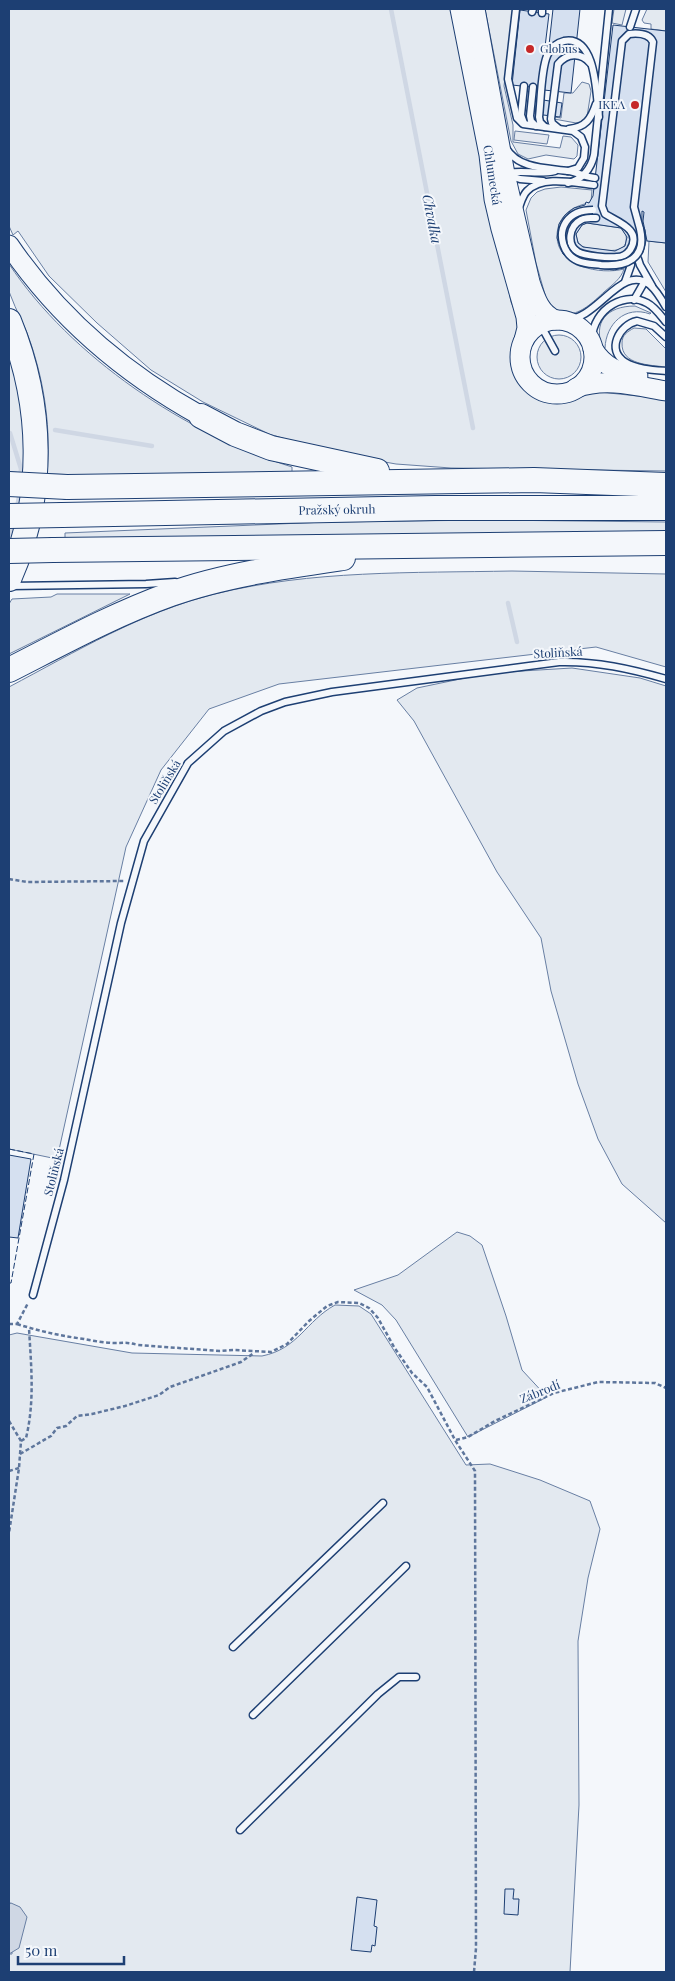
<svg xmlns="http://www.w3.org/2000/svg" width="675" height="1981" viewBox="0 0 675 1981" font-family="'Playfair Display',serif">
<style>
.green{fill:#e3e9f0;stroke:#687fa3}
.parking{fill:#e3e8f0;stroke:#687fa3}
.water{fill:#cfd7e4;stroke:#687fa3}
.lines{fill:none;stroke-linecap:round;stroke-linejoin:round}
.stream{stroke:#cfd7e4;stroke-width:4.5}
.building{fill:#d5e0f0;stroke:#1d3f73;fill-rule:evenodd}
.lane-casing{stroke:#1d3f73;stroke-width:9}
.secondary-casing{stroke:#1d3f73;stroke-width:21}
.highway-casing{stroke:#1d3f73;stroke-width:26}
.path{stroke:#5e769c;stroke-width:2.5;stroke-dasharray:4 2.5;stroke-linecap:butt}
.lane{stroke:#f4f7fb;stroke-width:6}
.secondary{stroke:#f4f7fb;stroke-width:19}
.highway{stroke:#f4f7fb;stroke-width:24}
.lane-bridge-casing{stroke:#1d3f73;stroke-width:9;stroke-linecap:butt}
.highway-bridge-casing{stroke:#1d3f73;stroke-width:26;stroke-linecap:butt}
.lane-bridge{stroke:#f4f7fb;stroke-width:6}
.highway-bridge{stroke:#f4f7fb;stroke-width:24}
.fence{stroke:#1d3f73;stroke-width:1;stroke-dasharray:6 2.5;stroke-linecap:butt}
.poi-dot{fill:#c62828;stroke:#f4f7fb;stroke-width:2}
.labels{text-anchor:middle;stroke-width:4;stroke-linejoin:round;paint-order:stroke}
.poi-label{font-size:12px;fill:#1d3f73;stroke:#f4f7fb;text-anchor:start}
.street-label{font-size:12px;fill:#1d3f73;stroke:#f4f7fb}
.water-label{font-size:14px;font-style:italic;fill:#1d3f73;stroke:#f4f7fb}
</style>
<rect width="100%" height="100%" fill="#f4f7fb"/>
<g class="green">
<polygon points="9,9 452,9 511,302 517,316 518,334 512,360 521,382 534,395 556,402 570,401 590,391 666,399 666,471 451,468 396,464 329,452 269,434 203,402 151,370 97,323 49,276 18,231 13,235 9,226"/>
<polygon points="485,9 513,9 504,86 513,125 513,142 560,148 563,136 571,137 578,145 577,156 574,159 546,155 528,159 518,154 511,141"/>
<polygon points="614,9 626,9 622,25 612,23"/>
<polygon points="647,9 666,9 666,31 651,29 651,24 644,23 642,20"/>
<polygon points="582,82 589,84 591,91 587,117 580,123 576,123 554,119 554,117 561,118 564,93 573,93"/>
<path d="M 561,187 L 592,190 L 591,202 C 585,204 575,206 568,212 C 561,218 557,226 557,236 C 557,267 601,275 624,269 C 621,279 612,285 604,292 C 586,309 565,328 546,298 L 536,263 L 526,210 L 531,198 L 537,192 L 545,189 Z"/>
<path d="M 587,223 L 621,228 L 626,235 C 629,254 609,251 596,249 C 591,248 585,249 581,245 C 577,242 577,239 576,234 L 582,225 Z"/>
<polygon points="649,241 666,243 666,292 648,262"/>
<path d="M 9,264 C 71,357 186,434 292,467 L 292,472 L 86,475 L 47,474 C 51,430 45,386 31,344 C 26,327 16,311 10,294 C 6,286 9,273 9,264 Z"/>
<path d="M 635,306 L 651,313 L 650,314 C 625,305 606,324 605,348 L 603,349 C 592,322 607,306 635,306 Z"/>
<path d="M 634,328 L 646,329 L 666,349 L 666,367 C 650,365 621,365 622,343 C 622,335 627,332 634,328 Z"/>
<circle cx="559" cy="357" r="22"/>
<polygon points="9,347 23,395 27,473 9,472"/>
<polygon points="489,520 666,522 666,533 65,539 65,533 326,522"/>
<path d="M 512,571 L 666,574 L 666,667 L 596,647 L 279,684 L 209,709 L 161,770 L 126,847 L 57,1159 L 9,1149 L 9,687 C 75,652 142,612 215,594 C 311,570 413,573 512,571 Z"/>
<polygon points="57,594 130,594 9,654 9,604 12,599 51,597"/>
<polygon points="572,668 640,678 666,686 666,1223 622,1184 598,1139 578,1084 551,991 541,938 497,872 414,721 397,700 417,688 489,673"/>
<polygon points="457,1232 470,1236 482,1245 506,1316 522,1370 547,1397 468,1437 396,1320 382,1305 354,1290 398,1275"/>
<path d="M 335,1305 L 359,1306 L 371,1314 L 466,1465 L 490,1464 L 540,1480 L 590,1501 L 600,1529 L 588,1578 L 578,1641 L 579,1805 L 570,1972 L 9,1972 L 9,1954 L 12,1954 L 11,1903 L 9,1904 L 9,1335 L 17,1333 L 132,1353 L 262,1356 C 298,1349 306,1321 335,1305 Z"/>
</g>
<polygon class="parking" points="515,131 549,135 547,144 514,140"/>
<polygon class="water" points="11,1903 20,1907 27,1917 19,1948 9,1954 9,1904"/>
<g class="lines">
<g class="stream">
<polyline points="391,9 473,428"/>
<polyline points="55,430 152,446"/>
<polyline points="10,433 21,469 20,479"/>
<polyline points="17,508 20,491"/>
<polyline points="9,541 14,523"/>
<polyline points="508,603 517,642"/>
</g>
</g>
<g class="building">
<polygon points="553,9 580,9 571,93 544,90"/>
<polygon points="520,10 549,14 540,88 512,85"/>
<path d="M 613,25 L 666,31 L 666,243 L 647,241 L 643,221 L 644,212 L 642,211 L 642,223 L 645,230 L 646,241 L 643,252 L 638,260 L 629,267 L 614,270 L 586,267 L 574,263 L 563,254 L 557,238 L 559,224 L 565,215 L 574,208 L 585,205 L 586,202 L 589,203 L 593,196 ZM 587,223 L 621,228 L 627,237 L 625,246 L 615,251 L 583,247 L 578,243 L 576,234 L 582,225 Z"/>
<polygon points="537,99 562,103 560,117 535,114"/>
<polygon points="9,1155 31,1159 18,1238 9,1237"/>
<polygon points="505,1889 514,1889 513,1899 519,1899 518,1915 504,1914"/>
<polygon points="357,1897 377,1900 374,1926 377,1927 375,1946 372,1945 371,1952 351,1950"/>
</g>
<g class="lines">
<g class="lane-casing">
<g id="lane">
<polyline points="516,9 508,79 517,118 523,124 573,131 581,137 585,147 584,158 578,168 568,171"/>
<polyline points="532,12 533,9"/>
<polyline points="542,13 542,9"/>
<polyline points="630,27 636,9"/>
<polyline points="524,86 521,115 524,123"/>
<polyline points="533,87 530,116 531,121 536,126"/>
<path d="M 545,127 L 540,122 L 539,117 C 541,100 541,70 547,56 C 550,48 556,43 564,41 C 597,35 596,96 599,117"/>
<path d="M 558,128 L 552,123 L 551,119 L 558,64 C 567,53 581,52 590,63"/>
<path d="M 569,129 C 586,127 591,119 596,104"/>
<path d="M 506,148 C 518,169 547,168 568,171 C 577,172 585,177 595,178"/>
<path d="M 508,173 C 524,170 539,175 555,171"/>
<polyline points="508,175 520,179 543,181"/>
<path d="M 568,183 C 582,180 591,169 594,155 L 609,9"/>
<path d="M 518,210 C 521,203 522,196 527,191 C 543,175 574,183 594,185"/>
<path d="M 596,218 C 591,218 585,217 581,220 C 569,226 566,245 578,252 C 585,256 609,258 617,257 C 622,257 627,254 630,250 C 643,230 618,222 605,214 L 602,206 L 622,41 L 629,34 C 638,33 649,33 653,42 L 634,207 L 640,229"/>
<polyline points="638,259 640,265 652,286"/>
<polyline points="625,282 631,265"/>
<polyline points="634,300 646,279"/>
<path d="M 564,320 C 598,321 621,262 650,285 C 657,291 662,300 666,307"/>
<polyline points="540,324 555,351"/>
<path d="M 666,337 L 654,326 L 637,321 C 619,325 606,350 625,362 C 636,369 653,370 666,371"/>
<path d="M 592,344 C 589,315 620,289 647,303 C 655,307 661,316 666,322"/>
<polyline points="10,586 146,584 175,582"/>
<path d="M 33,1295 L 64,1180 L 121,923 L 144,841 L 188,763 L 224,731 L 261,711 L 285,702 L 332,692 L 559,662 C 596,661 631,669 666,679"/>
<polyline points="233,1647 383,1503"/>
<polyline points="253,1715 406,1566"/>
<polyline points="240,1830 378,1694 399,1677 416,1677"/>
</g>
</g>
<g class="secondary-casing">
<g id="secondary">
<polyline points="460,9 489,155 494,199 501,229 526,317 527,328 524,340"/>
<path d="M 475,9 L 505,174 L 530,282 C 535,297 540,314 556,320"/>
<path d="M 9,245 C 58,317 125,374 201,416"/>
<circle cx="557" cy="357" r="37"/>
<path d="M 593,349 C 604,367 618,372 638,376"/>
<path d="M 576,388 C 605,377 637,386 666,391"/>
</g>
</g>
<g class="highway-casing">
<g id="highway">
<path d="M 9,321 C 43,404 46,496 9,579"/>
<polyline points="201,416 235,434 271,448 377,471"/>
<polyline points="67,487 534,480 666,485"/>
<polyline points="62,515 435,508 666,508"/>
<polyline points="53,550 666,543"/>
<path d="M 9,670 C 62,643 115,614 171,594 C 224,575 288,566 343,558"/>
</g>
</g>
<g class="path">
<polyline points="9,879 27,882 124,881"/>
<polyline points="9,1324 17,1324 28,1303"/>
<path d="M 17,1324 C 39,1331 61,1336 84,1339 C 94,1341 105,1343 115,1343 C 125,1343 127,1342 138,1345 L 220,1351 L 234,1350 L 271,1352 L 287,1344 L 309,1321 L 327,1306 L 338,1302 L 359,1303 L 369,1308 L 378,1318 L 394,1347 L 412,1373 L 427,1387 L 455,1440 L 475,1471 L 476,1948 L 474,1972"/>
<polyline points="9,1421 21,1441 19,1468 9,1533"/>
<polyline points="456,1440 468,1437 495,1421 554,1393 598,1382 655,1383 666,1388"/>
<path d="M 21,1441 L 26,1438 C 35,1401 31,1365 29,1328"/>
<polyline points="20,1454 51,1436 57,1428 66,1426 77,1416 92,1414 125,1406 159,1395 170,1387 241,1362 254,1353"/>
<polyline points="9,1471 19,1468"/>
</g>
<use href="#lane" class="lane"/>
<use href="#secondary" class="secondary"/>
<use href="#highway" class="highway"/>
<g class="lane-bridge-casing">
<path id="lane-bridge" d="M 593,210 C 582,210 572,213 566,222 C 557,236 564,255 578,261 C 585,264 594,264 601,265 C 626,267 647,259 640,229"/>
</g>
<g class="highway-bridge-casing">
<g id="highway-bridge">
<polyline points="9,484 67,487"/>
<polyline points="9,516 62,515"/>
<polyline points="9,551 53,550"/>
</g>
</g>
<use href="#lane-bridge" class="lane-bridge"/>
<use href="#highway-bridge" class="highway-bridge"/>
<polyline class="fence" points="9,1149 34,1154 11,1283 9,1283"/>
</g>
<g class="poi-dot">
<circle cx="530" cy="49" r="5"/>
<circle cx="635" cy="105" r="5"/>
</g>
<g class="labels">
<g class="poi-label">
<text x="540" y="53">Globus</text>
<text x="625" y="109" text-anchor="end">IKEA</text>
</g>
<g class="street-label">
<text transform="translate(492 175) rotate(81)" y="4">Chlumecká</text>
<text transform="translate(337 510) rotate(-1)" y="4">Pražský okruh</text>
<text transform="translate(558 653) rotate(-3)" y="4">Stoliňská</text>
<text transform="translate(165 782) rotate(-59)" y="4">Stoliňská</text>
<text transform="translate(54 1172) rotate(-76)" y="4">Stoliňská</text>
<text transform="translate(540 1392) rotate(-22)" y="4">Zábrodí</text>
</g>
<g class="water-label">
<text transform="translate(432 219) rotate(79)" y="5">Chvalka</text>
</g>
</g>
<rect width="675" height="1981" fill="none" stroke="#1d3f73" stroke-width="20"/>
<path d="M18 1956v8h106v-8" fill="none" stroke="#1d3f73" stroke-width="2.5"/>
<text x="25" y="1956" font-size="15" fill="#1d3f73" stroke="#f4f7fb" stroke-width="4" paint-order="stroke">50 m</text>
</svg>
